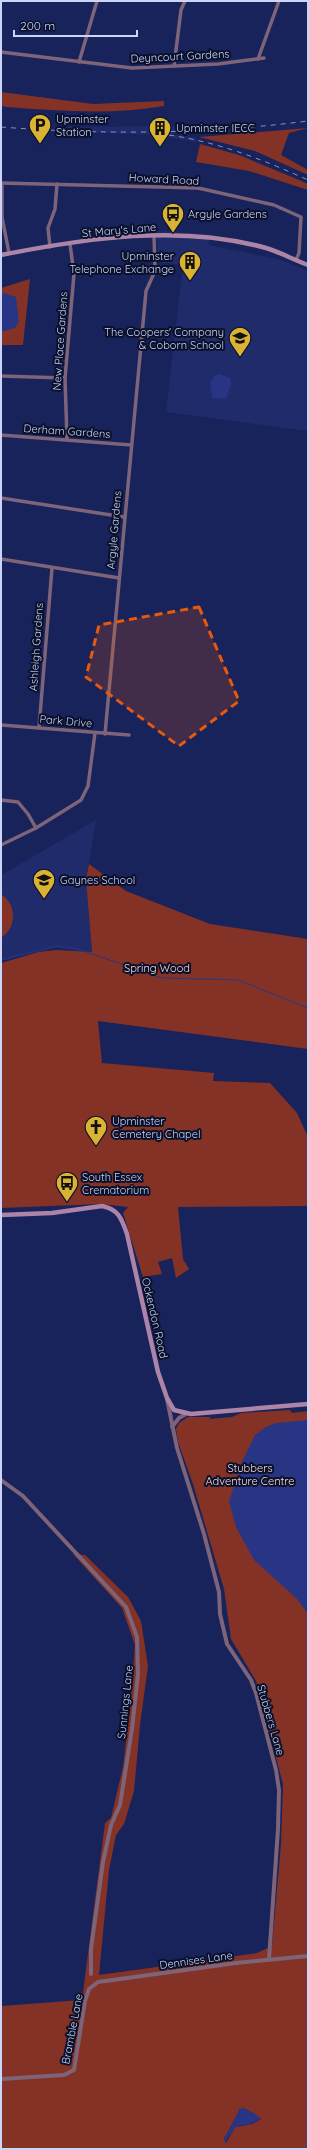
<svg xmlns="http://www.w3.org/2000/svg" width="309" height="2150" viewBox="0 0 309 2150" font-family="Quicksand,sans-serif">
<style>
.built{fill:#202b6b}
.green{fill:#843226;fill-rule:evenodd}
.water{fill:#273584}
.lines{fill:none;stroke-linecap:round;stroke-linejoin:round}
.stream{stroke:#273584;stroke-width:1}
.minor{stroke:#7d6479;stroke-width:3.5}
.tertiary{stroke:#7d6479;stroke-width:4}
.secondary{stroke:#ac84a7;stroke-width:4.5}
.rail{stroke:#8792be;stroke-width:1;stroke-dasharray:5 5;stroke-linecap:butt}
.marked{fill:#e8590c;fill-opacity:0.2;stroke:#e8590c;stroke-width:3;stroke-dasharray:8 5;stroke-linejoin:round}
.labels{text-anchor:middle;stroke-width:4;stroke-linejoin:round;paint-order:stroke}
.street-label{font-size:11px;fill:#cad5f9;stroke:#0a1029}
.poi-label{font-size:11px;fill:#cad5f9;stroke:#0a1029;text-anchor:start}
.park-label{font-size:11px;fill:#f8dcd6;stroke:#0a1029}
</style>
<rect width="100%" height="100%" fill="#18225b"/>
<g class="built">
<polygon points="198,126 199,132 164,133 196,138 195,142 156,135 54,131 54,127"/>
<polygon points="157,231 210,234 209,245 278,259 308,271 308,431 166,412 183,265 158,262"/>
<polygon points="96,820 86,880 92,953 56,948 1,961 1,875"/>
</g>
<g class="green">
<path d="M 1,92 L 93,104 L 164,101 L 164,106 C 113,115 59,111 7,107 L 1,106 Z"/>
<polygon points="308,128 289,133 281,155 308,170 308,175 255,151 199,137"/>
<polygon points="200,144 239,155 299,180 308,184 308,190 249,171 196,162"/>
<polygon points="30,279 23,345 1,345 1,288"/>
<polygon points="89,864 126,891 210,924 308,939 308,1049 98,1021 102,1063 214,1073 213,1081 270,1083 297,1113 308,1137 308,1206 178,1207 183,1259 189,1269 176,1278 172,1258 158,1262 162,1274 143,1277 123,1213 128,1207 101,1204 1,1208 1,963 39,952 56,950 92,952 86,880"/>
<path d="M 1,894 C 17,905 17,927 1,938 Z"/>
<path d="M 290,1410 L 292,1413 L 308,1411 L 308,2149 L 1,2149 L 1,2006 L 82,2000 L 105,1823 L 111,1818 L 123,1767 L 131,1698 L 135,1645 L 122,1608 L 73,1554 L 85,1555 L 128,1597 L 141,1621 L 148,1666 L 140,1725 L 134,1791 L 124,1824 L 116,1835 L 109,1870 L 99,1975 L 257,1953 L 272,1946 L 281,1844 L 283,1784 L 256,1681 L 231,1639 L 224,1589 L 193,1484 L 178,1442 L 176,1429 L 179,1423 L 188,1417 L 211,1417 L 209,1419 L 232,1417 L 241,1413 ZM 238,2113 L 261,2119 L 252,2124 L 235,2127 L 226,2143 L 224,2139 Z"/>
</g>
<g class="water">
<polygon points="4,293 16,297 19,322 15,328 1,332 1,294"/>
<polygon points="219,374 230,378 231,384 226,399 212,398 210,383 214,376"/>
<polygon points="308,1420 308,1614 297,1599 254,1560 236,1527 229,1501 242,1462 255,1435 266,1427 276,1423"/>
<polygon points="244,2108 254,2113 261,2119 246,2126 242,2125 235,2127 225,2143 224,2139 238,2113 239,2109"/>
</g>
<g class="lines">
<polyline class="stream" points="1,960 56,946 75,948 162,978 238,980 308,1008"/>
<g class="minor">
<polyline points="1,52 132,68 218,64 264,58"/>
<polyline points="258,59 279,1"/>
<polyline points="79,62 97,1"/>
<polyline points="174,66 181,10 185,1"/>
<polyline points="1,183 198,188 274,205 301,217 299,253 296,260"/>
<polyline points="2,183 2,217 9,253"/>
<polyline points="50,247 48,228 55,209 57,184"/>
<polyline points="1,376 65,378"/>
<polyline points="1,435 131,445"/>
<polyline points="67,440 65,378 74,274 70,244"/>
<polyline points="1,498 124,517"/>
<polyline points="1,559 119,578"/>
<polyline points="1,725 129,735"/>
<polyline points="39,728 52,568"/>
<polyline points="105,734 146,291 155,271 154,235"/>
<polyline points="1,800 18,802 28,814 36,828"/>
<polyline points="1,845 36,828 81,800 88,786 95,733"/>
</g>
<g class="tertiary">
<polyline points="167,1399 177,1448 204,1534 219,1592 220,1614 227,1644 251,1680 256,1693 276,1770 279,1790 278,1829 269,1959"/>
<polyline points="172,1427 179,1418 186,1414"/>
<polyline points="1,1480 23,1496 126,1607 137,1637 138,1674 132,1729 120,1805 111,1825 103,1862 91,1949 91,1974"/>
<polyline points="1,2079 64,2075 74,2070 85,2001 89,1989 98,1982 236,1963 308,1956"/>
</g>
<g class="secondary">
<path d="M 1,255 C 87,238 180,224 266,248 C 280,252 294,260 308,265"/>
<path d="M 1,1215 L 52,1213 L 102,1206 C 119,1209 122,1220 127,1234 L 158,1372 L 167,1398 L 174,1410 L 191,1414 L 308,1404"/>
</g>
<g class="rail">
<path d="M 1,127 C 103,135 206,134 308,121"/>
<path d="M 169,135 C 218,142 264,160 308,180"/>
</g>
</g>
<path class="marked" d="M 199,607 L 239,701 L 179,746 L 86,677 L 99,625 Z"/>
<defs>
<g id="parking-pin" transform="scale(1.15)"><path d="M0 17L-7.5 6A9.5 9.5 0 1 1 7.5 6Z" fill="#dab333" stroke="#0a1029"/><path d="M-3.5-5.5H1a3.5 3.5 0 0 1 0 7H-1V5.5H-3.5ZM-1-3.4V-.6H.8a1.4 1.4 0 0 0 0-2.8Z" fill="#111"/></g>
<g id="building-pin" transform="scale(1.15)"><path d="M0 17L-7.5 6A9.5 9.5 0 1 1 7.5 6Z" fill="#dab333" stroke="#0a1029"/><path d="M-4-6H4V6H1V3H-1V6H-4ZM-2.5-4.3h1.7v1.8h-1.7ZM.8-4.3h1.7v1.8H.8ZM-2.5-1h1.7V.8h-1.7ZM.8-1h1.7V.8H.8Z" fill="#111"/></g>
<g id="bus-pin" transform="scale(1.15)"><path d="M0 17L-7.5 6A9.5 9.5 0 1 1 7.5 6Z" fill="#dab333" stroke="#0a1029"/><path d="M-5-6H5V4H4V6H2V4H-2V6H-4V4H-5ZM-3.5-4V0h7V-4ZM-3.5 1.2v1.5H-2V1.2ZM2 1.2v1.5H3.5V1.2Z" fill="#111"/></g>
<g id="school-pin" transform="scale(1.15)"><path d="M0 17L-7.5 6A9.5 9.5 0 1 1 7.5 6Z" fill="#dab333" stroke="#0a1029"/><path d="M0-5L7-2L0 1L-7-2ZM-4 1L0 2.5L4 1V4Q0 6-4 4Z" fill="#111"/></g>
<g id="church-pin" transform="scale(1.15)"><path d="M0 17L-7.5 6A9.5 9.5 0 1 1 7.5 6Z" fill="#dab333" stroke="#0a1029"/><path d="M-1.2-6h2.4v3.5h3.3v2.4h-3.3V6h-2.4V-.1h-3.3v-2.4h3.3Z" fill="#111"/></g>
</defs>
<g fill-rule="evenodd">
<use href="#parking-pin" x="40" y="125"/>
<use href="#building-pin" x="160" y="128"/>
<use href="#bus-pin" x="173" y="214"/>
<use href="#building-pin" x="190" y="262"/>
<use href="#school-pin" x="240" y="338"/>
<use href="#school-pin" x="44" y="880"/>
<use href="#church-pin" x="96" y="1127"/>
<use href="#bus-pin" x="67" y="1183"/>
</g>
<g class="labels">
<g class="street-label">
<text transform="translate(180 56) rotate(-3)" y="4">Deyncourt Gardens</text>
<text transform="translate(164 179) rotate(3)" y="4">Howard Road</text>
<text transform="translate(119 230) rotate(-5)" y="4">St Mary's Lane</text>
<text transform="translate(60 341) rotate(-86)" y="4">New Place Gardens</text>
<text transform="translate(67 431) rotate(4)" y="4">Derham Gardens</text>
<text transform="translate(114 530) rotate(-85)" y="4">Argyle Gardens</text>
<text transform="translate(36 647) rotate(-86)" y="4">Ashleigh Gardens</text>
<text transform="translate(66 721) rotate(5)" y="4">Park Drive</text>
<text transform="translate(155 1318) rotate(77)" y="4">Ockendon Road</text>
<text transform="translate(125 1702) rotate(-84)" y="4">Sunnings Lane</text>
<text transform="translate(271 1720) rotate(74)" y="4">Stubbers Lane</text>
<text transform="translate(196 1960) rotate(-8)" y="4">Dennises Lane</text>
<text transform="translate(72 2029) rotate(-79)" y="4">Bramble Lane</text>
</g>
<g class="poi-label">
<text x="56" y="123">Upminster<tspan x="56" dy="13">Station</tspan></text>
<text x="176" y="132">Upminster IECC</text>
<text x="188" y="218">Argyle Gardens</text>
<text x="174" y="260" text-anchor="end">Upminster<tspan x="174" dy="13">Telephone Exchange</tspan></text>
<text x="224" y="336" text-anchor="end">The Coopers' Company<tspan x="224" dy="13">&amp; Coborn School</tspan></text>
<text x="60" y="884">Gaynes School</text>
<text x="112" y="1125">Upminster<tspan x="112" dy="13">Cemetery Chapel</tspan></text>
<text x="82" y="1181">South Essex<tspan x="82" dy="13">Crematorium</tspan></text>
</g>
<g class="park-label">
<text x="157" y="972">Spring Wood</text>
<text x="250" y="1472">Stubbers<tspan x="250" dy="13">Adventure Centre</tspan></text>
</g>
</g>
<rect width="309" height="2150" fill="none" stroke="#cad5f9" stroke-width="4"/>
<path d="M14 30v6h123v-6" fill="none" stroke="#cad5f9" stroke-width="2"/>
<text x="20" y="30" font-size="12" fill="#cad5f9" stroke="#0a1029" stroke-width="3" paint-order="stroke">200 m</text>
</svg>
